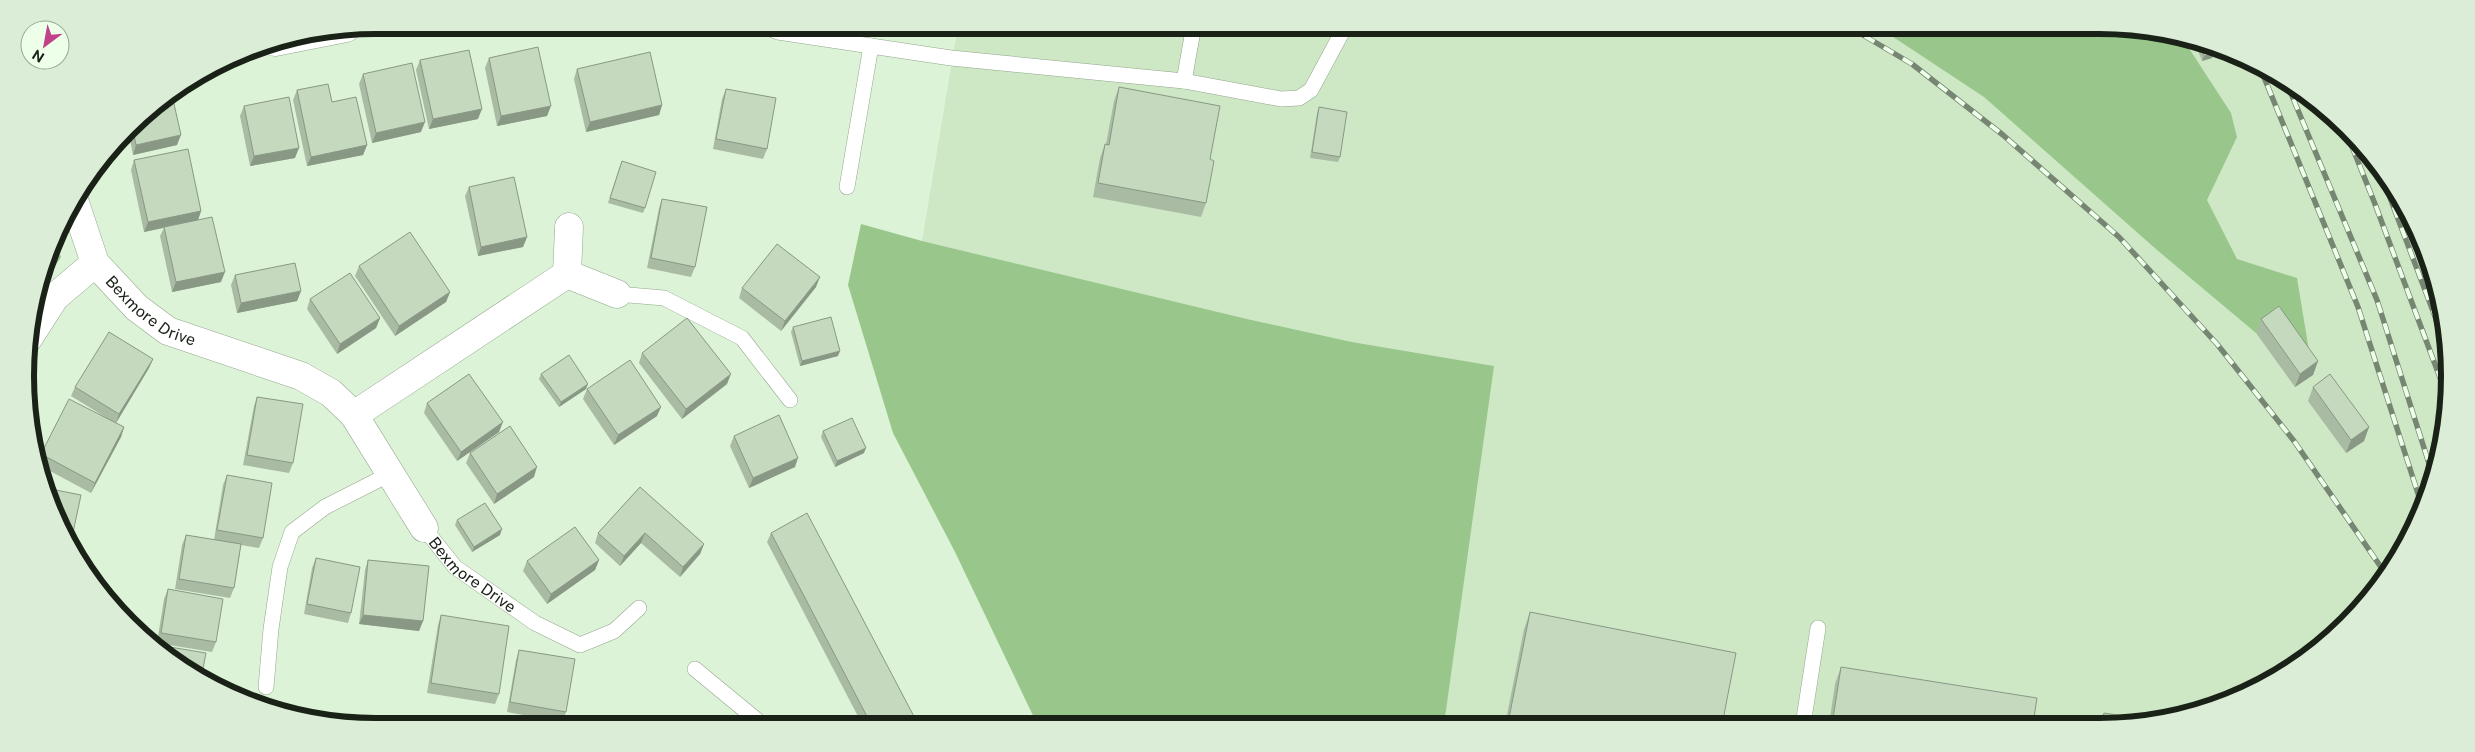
<svg xmlns="http://www.w3.org/2000/svg" width="2475" height="752" viewBox="0 0 2475 752" font-family="'Public Sans',sans-serif">
<style>
.built{fill:#cee8c6}
.green{fill:#99c78b}
.lines{fill:none;stroke-linecap:round;stroke-linejoin:round}
.lane-casing{stroke:#92a68c;stroke-width:16}
.street-casing{stroke:#92a68c;stroke-width:29}
.lane{stroke:#fff;stroke-width:15}
.street{stroke:#fff;stroke-width:28}
.rail-casing{stroke:#778673;stroke-width:5.5}
.rail{stroke:#edffe8;stroke-width:4;stroke-dasharray:11;stroke-linecap:butt}
.wall{fill:#a9bba3}
.shaded-wall{fill:#899885}
.building{fill:#c4d9be;stroke:#899885}
.labels{text-anchor:middle;stroke-width:5;stroke-linejoin:round;paint-order:stroke}
.street-label{font-size:16px;fill:#1a2218;stroke:#edffe8}
.rim{fill:none;stroke:#1a2218;stroke-width:6}
</style>
<rect width="100%" height="100%" fill="#ddf3d7"/>
<polygon class="built" points="958,25 2099,25 2168,32 2234,52 2294,84 2347,128 2391,181 2423,242 2443,308 2450,376 2443,445 2403,551 2331,640 2234,700 2145,724 1444,725 1493,366 1352,342 1247,319 922,241"/>
<g class="green">
<polygon points="1875,25 2099,25 2140,29 2142,33 2158,31 2181,36 2231,113 2237,137 2207,200 2237,259 2297,278 2313,375 2273,320 2256,333 2157,250 1984,97"/>
<polygon points="861,224 922,241 1247,319 1352,342 1494,366 1444,725 1038,726 955,552 893,433 848,285"/>
<polygon points="55,242 61,257 40,290"/>
</g>
<g class="lines">
<g class="lane-casing">
<g id="lane">
<polyline points="760,25 778,32 871,46 847,187"/>
<polyline points="871,46 951,58 1184,81 1281,99 1299,98 1311,90 1346,25"/>
<polyline points="1184,81 1194,25"/>
<polyline points="617,294 664,298 742,338 790,400"/>
<path id="s1" d="M 424,528 L 455,567 L 535,623 L 580,645 L 614,631 L 639,608"/>
<polyline points="695,669 764,726"/>
<polyline points="266,687 271,629 280,567 292,532 325,507 390,474"/>
<polyline points="1803,725 1818,628"/>
</g>
</g>
<g class="street-casing">
<g id="street">
<polyline points="275,42 346,28"/>
<path id="s2" d="M 74,200 L 95,263 L 137,308 L 168,331 L 301,376 L 331,393 L 354,415 L 424,528"/>
<polyline points="569,227 567,274 617,294"/>
<polyline points="28,339 55,297 95,263"/>
<polyline points="354,415 567,274"/>
</g>
</g>
<use href="#lane" class="lane"/>
<use href="#street" class="street"/>
<g class="rail-casing">
<g id="rail">
<polyline points="1846,25 1912,64 2003,135 2119,237 2217,344 2294,441 2385,573"/>
<polyline points="2259,65 2358,307 2421,503"/>
<polyline points="2285,79 2377,300 2432,473"/>
<polyline points="2343,124 2375,204 2448,399"/>
<polyline points="2378,166 2447,348"/>
</g>
</g>
<use href="#rail" class="rail"/>
</g>
<g class="wall">
<polygon points="2194,40 2211,45 2214,53 2212,58 2202,61"/>
<polygon points="489,58 547,116 497,126 485,68"/>
<polygon points="420,60 478,119 429,129 416,70"/>
<polygon points="577,69 662,105 659,115 586,132 574,79"/>
<polygon points="363,74 421,132 372,143 359,84"/>
<polygon points="1119,87 1210,159 1206,203 1201,217 1093,197 1100,158 1105,144 1106,144 1114,101"/>
<polygon points="726,89 767,149 763,159 713,149 722,99"/>
<polygon points="297,90 332,102 367,145 363,155 307,166 293,100"/>
<polygon points="244,106 295,158 250,166 240,116"/>
<polygon points="1319,107 1340,157 1338,162 1310,158 1317,113"/>
<polygon points="144,112 177,145 133,155 128,130"/>
<polygon points="134,160 201,211 198,220 221,282 172,292 160,236 164,228 144,232 131,170"/>
<polygon points="620,166 645,208 643,213 608,203"/>
<polygon points="469,187 527,237 523,247 478,256 465,196"/>
<polygon points="662,199 695,267 691,277 647,268 659,208"/>
<polygon points="359,266 450,292 446,302 395,336 355,276"/>
<polygon points="235,275 301,291 297,301 237,313 231,285"/>
<polygon points="816,287 781,331 739,298 742,288"/>
<polygon points="310,299 380,318 376,328 337,354 307,309"/>
<polygon points="2261,319 2318,361 2313,375 2295,387 2256,333"/>
<polygon points="793,327 838,356 800,366 791,332"/>
<polygon points="642,353 727,384 682,419 639,363"/>
<polygon points="153,359 149,368 116,423 124,427 121,437 91,493 37,464 41,454 110,420 71,396 75,387"/>
<polygon points="541,374 586,389 559,407 539,379"/>
<polygon points="2313,387 2369,427 2364,441 2346,453 2308,401"/>
<polygon points="587,389 657,416 614,445 583,399"/>
<polygon points="257,397 293,463 289,473 243,465 254,406"/>
<polygon points="427,403 499,432 457,461 424,413"/>
<polygon points="823,431 864,453 835,467 821,437"/>
<polygon points="734,436 795,467 749,488 730,446"/>
<polygon points="470,453 534,477 494,504 466,463"/>
<polygon points="227,475 263,538 259,548 241,545 234,588 230,598 175,589 182,545 186,535 214,540 223,485"/>
<polygon points="640,487 704,544 700,554 680,577 641,543 620,566 595,543 598,533"/>
<polygon points="457,520 500,535 472,552 455,525"/>
<polygon points="771,533 919,726 863,726 767,542"/>
<polygon points="316,558 351,613 348,623 304,614 312,568"/>
<polygon points="368,560 423,621 419,631 359,624 365,570"/>
<polygon points="599,560 595,570 547,604 523,571 527,561"/>
<polygon points="168,589 216,642 212,652 157,643 164,599"/>
<polygon points="1530,612 1722,725 1505,725 1524,629"/>
<polygon points="441,615 499,694 495,704 427,693 438,625"/>
<polygon points="519,650 566,712 562,722 507,712 516,660"/>
<polygon points="1841,667 2033,724 1829,725 1835,684"/>
<polygon points="2104,713 2145,724 2100,724"/>
</g>
<g class="shaded-wall">
<polygon points="2214,53 2212,58 2202,61 2204,56"/>
<polygon points="662,105 659,115 586,132 590,122"/>
<polygon points="551,106 547,116 497,126 501,116"/>
<polygon points="482,109 478,119 429,129 433,119"/>
<polygon points="425,122 421,132 372,143 376,133"/>
<polygon points="181,135 177,145 133,155 136,145"/>
<polygon points="367,145 363,155 307,166 311,157"/>
<polygon points="299,148 295,158 250,166 254,156"/>
<polygon points="201,211 198,220 144,232 148,222"/>
<polygon points="527,237 523,247 478,256 481,247"/>
<polygon points="225,272 221,282 172,292 176,282"/>
<polygon points="820,277 816,287 781,331 785,321"/>
<polygon points="301,291 297,301 237,313 241,303"/>
<polygon points="450,292 446,302 395,336 399,326"/>
<polygon points="380,318 376,328 337,354 340,344"/>
<polygon points="840,351 838,356 800,366 802,361"/>
<polygon points="153,359 149,368 116,423 119,414"/>
<polygon points="2318,361 2313,375 2295,387 2300,374"/>
<polygon points="731,374 727,384 682,419 686,409"/>
<polygon points="588,384 586,389 559,407 561,402"/>
<polygon points="661,407 657,416 614,445 618,435"/>
<polygon points="503,422 499,432 457,461 461,452"/>
<polygon points="124,427 121,437 91,493 95,483"/>
<polygon points="2369,427 2364,441 2346,453 2351,440"/>
<polygon points="866,448 864,453 835,467 837,461"/>
<polygon points="798,458 795,467 749,488 753,478"/>
<polygon points="537,467 534,477 494,504 497,494"/>
<polygon points="502,529 500,535 472,552 474,547"/>
<polygon points="645,533 641,543 620,566 624,556"/>
<polygon points="704,544 700,554 680,577 683,567"/>
<polygon points="599,560 595,570 547,604 551,594"/>
<polygon points="363,615 423,621 419,631 359,624"/>
</g>
<g class="building">
<polygon points="2198,41 2211,45 2214,53 2204,56"/>
<polygon points="538,47 551,106 501,116 489,58"/>
<polygon points="469,50 482,109 433,119 420,60"/>
<polygon points="650,52 662,105 590,122 577,69"/>
<polygon points="412,63 425,122 376,133 363,74"/>
<polygon points="328,84 332,102 356,97 367,145 311,157 297,90"/>
<polygon points="1119,87 1220,106 1210,159 1214,161 1206,203 1098,183 1105,144 1109,145"/>
<polygon points="726,89 776,98 767,149 716,139"/>
<polygon points="172,95 181,135 136,145 132,125 144,112"/>
<polygon points="289,97 299,148 254,156 244,106"/>
<polygon points="1319,107 1347,112 1340,157 1312,152"/>
<polygon points="188,149 201,211 148,222 134,160"/>
<polygon points="622,161 656,172 645,208 610,198"/>
<polygon points="514,177 527,237 481,247 469,187"/>
<polygon points="662,199 707,207 695,267 651,258"/>
<polygon points="212,217 225,272 176,282 164,227"/>
<polygon points="410,232 450,292 399,326 359,266"/>
<polygon points="777,244 820,277 785,321 742,288"/>
<polygon points="295,263 301,291 241,303 235,275"/>
<polygon points="350,273 380,318 340,344 310,299"/>
<polygon points="2279,306 2318,361 2300,374 2261,319"/>
<polygon points="831,317 840,351 802,361 793,327"/>
<polygon points="687,318 731,374 686,409 642,353"/>
<polygon points="109,332 153,359 119,414 75,387"/>
<polygon points="569,355 588,384 561,402 541,374"/>
<polygon points="630,360 661,407 618,435 587,389"/>
<polygon points="469,374 503,422 461,452 427,403"/>
<polygon points="2330,374 2369,427 2351,440 2313,387"/>
<polygon points="257,397 303,404 293,463 247,455"/>
<polygon points="69,399 124,427 95,483 41,454"/>
<polygon points="779,415 798,458 753,478 734,436"/>
<polygon points="852,418 866,448 837,461 823,431"/>
<polygon points="510,426 537,467 497,494 470,453"/>
<polygon points="227,475 272,483 263,538 217,530"/>
<polygon points="640,487 704,544 683,567 645,533 624,556 598,533"/>
<polygon points="46,488 81,495 71,542"/>
<polygon points="485,503 502,529 474,547 457,520"/>
<polygon points="807,513 919,726 872,726 771,533"/>
<polygon points="575,527 599,560 551,594 527,561"/>
<polygon points="186,535 241,544 234,588 179,579"/>
<polygon points="316,558 360,567 351,613 307,604"/>
<polygon points="368,560 429,566 423,621 363,615"/>
<polygon points="168,589 223,599 216,642 161,633"/>
<polygon points="1530,612 1736,653 1722,725 1544,725 1509,718"/>
<polygon points="441,615 509,626 499,694 431,683"/>
<polygon points="152,644 206,653 201,679 181,668"/>
<polygon points="519,650 575,659 566,712 510,702"/>
<polygon points="1841,667 2037,698 2033,724 1832,725"/>
<polygon points="2104,713 2158,721 2145,724 2102,724"/>
</g>
<g class="labels">
<g class="street-label">
<text dy="6" stroke="none"><textPath href="#s2" startOffset="141">Bexmore Drive</textPath></text>
<text dy="6" stroke="none"><textPath href="#s1" startOffset="68">Bexmore Drive</textPath></text>
</g>
</g>
<path d="M0 0H2475V752H0ZM376 34H2099A342 342 0 0 1 2441 376V376A342 342 0 0 1 2099 718H376A342 342 0 0 1 34 376V376A342 342 0 0 1 376 34Z" fill="#dcedd7" fill-rule="evenodd"/>
<path class="rim" d="M376 34H2099A342 342 0 0 1 2441 376V376A342 342 0 0 1 2099 718H376A342 342 0 0 1 34 376V376A342 342 0 0 1 376 34Z"/>
<g transform="translate(45 45) rotate(212)"><circle r="24" fill="#edffe8" stroke="#99a795"/>
<path d="M0-4L9 19L0 12L-9 19Z" fill="#c1418b"/>
<text y="-8" font-size="14" font-weight="bold" text-anchor="middle" fill="#1a2218">N</text>
</g>
</svg>
